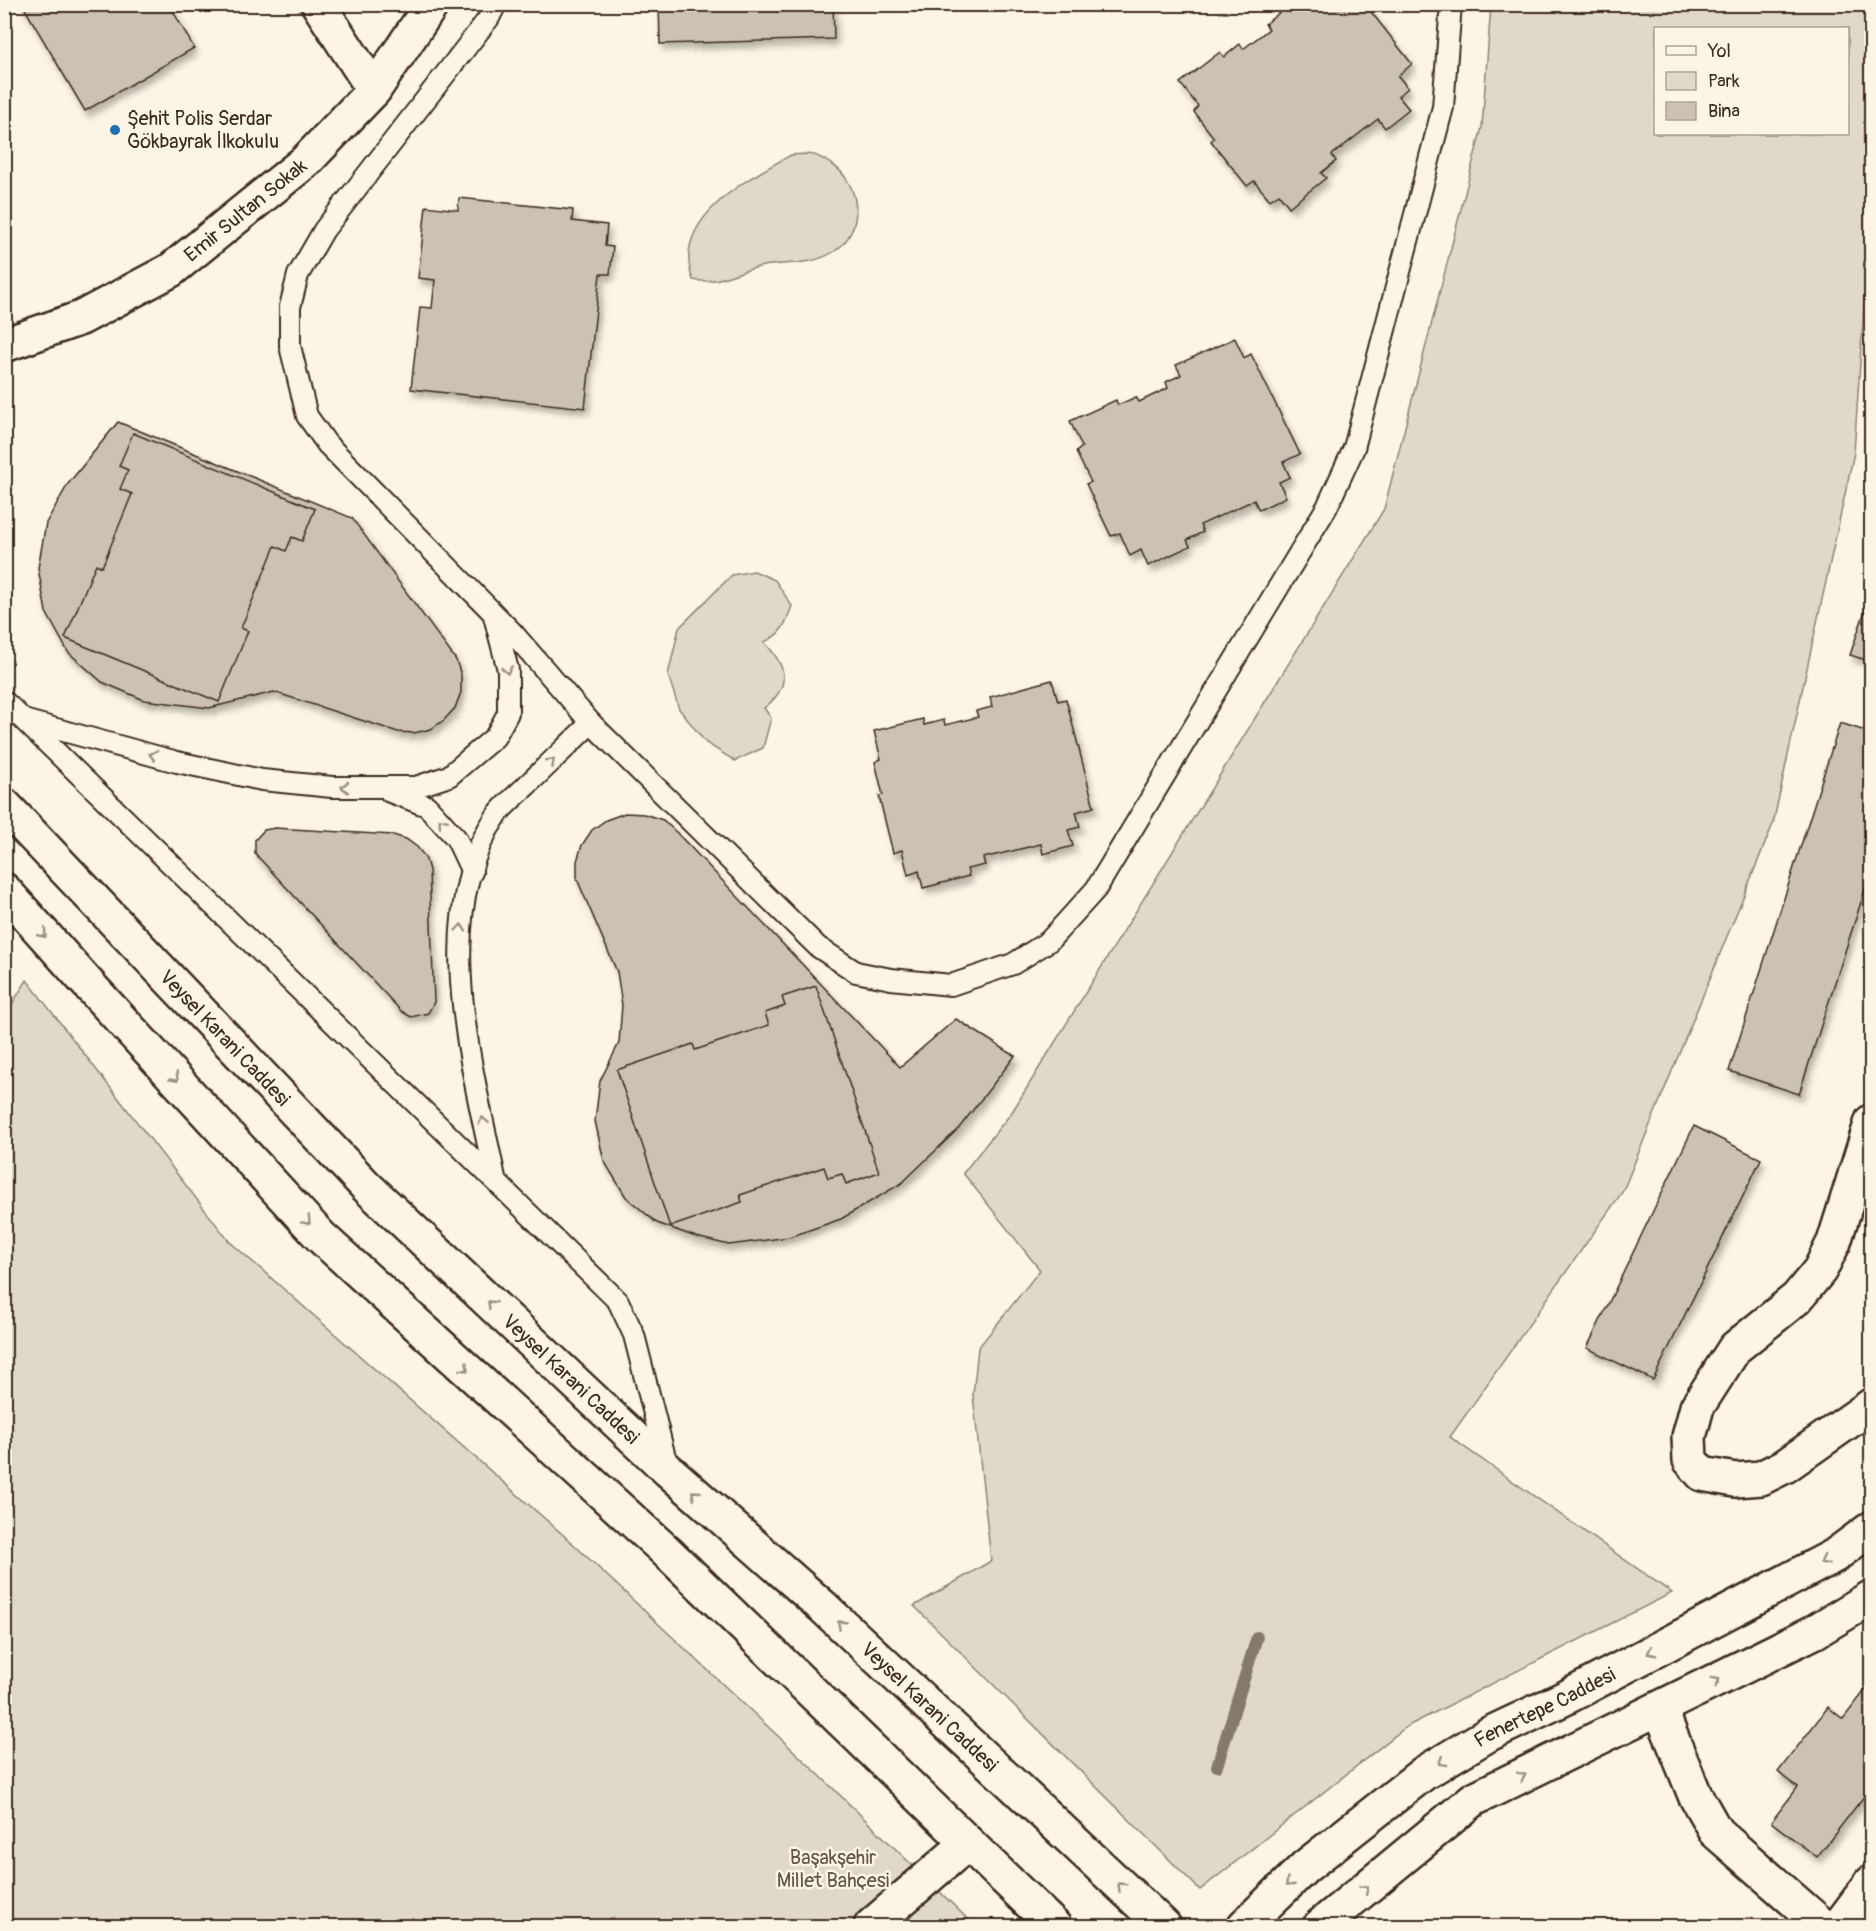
<svg xmlns="http://www.w3.org/2000/svg" width="1876" height="1931" viewBox="0 0 1876 1931" font-family="Pangolin,sans-serif">
<style>
.green{fill:#e0d8c8;stroke:#8e8173;stroke-width:1.5;fill-rule:evenodd}
.lines{fill:none;stroke-linecap:round;stroke-linejoin:round}
.stream{stroke:#85796b;stroke-width:12}
.building{fill:#ccc2b3;stroke:#3b2a1e;stroke-width:1.5;filter:url(#shadow)}
.lane-casing{stroke:#3b2a1e;stroke-width:24}
.street-casing{stroke:#3b2a1e;stroke-width:38}
.secondary-casing{stroke:#3b2a1e;stroke-width:38}
.lane{stroke:#fcf5e5;stroke-width:20}
.street{stroke:#fcf5e5;stroke-width:33}
.secondary{stroke:#fcf5e5;stroke-width:33}
.oneway{stroke:#9c9082}
.poi-dot{fill:#1f6fb2;stroke:#fcf5e5;stroke-width:2}
.labels{text-anchor:middle;stroke-width:5;stroke-linejoin:round;paint-order:stroke}
.poi-label{font-size:20px;fill:#3b2a1e;stroke:#fcf5e5;text-anchor:start}
.street-label{font-size:20px;fill:#3b2a1e;stroke:#fcf5e5}
.park-label{font-size:20px;fill:#645648;stroke:#fcf5e5}
</style>
<defs>
<filter id="shadow"><feDropShadow dx="3.5" dy="6" stdDeviation="3" flood-color="#0004"/></filter>
</defs>
<rect width="100%" height="100%" fill="#fcf5e5"/>
<filter id="ink" filterUnits="userSpaceOnUse"><feTurbulence type="fractalNoise" baseFrequency=".0167" numOctaves="2"/><feDisplacementMap in="SourceGraphic" scale="12" xChannelSelector="R" yChannelSelector="G"/><feConvolveMatrix kernelMatrix="1 2 1 2 8 2 1 2 1" color-interpolation-filters="sRGB"/></filter>
<g filter="url(#ink)">
<g class="green">
<path d="M 1491,5 L 1871,5 L 1871,201 L 1854,453 L 1773,824 L 1623,1191 L 1450,1437 L 1672,1593 L 1406,1727 L 1200,1890 L 914,1606 L 991,1561 L 973,1395 L 978,1348 L 1040,1270 L 963,1173 L 1012,1112 L 1384,509 L 1482,127 ZM 1656,28 L 1848,28 L 1848,134 L 1656,134 Z"/>
<path d="M 791,155 C 798,155 807,153 814,155 C 819,156 825,161 830,163 C 861,182 866,230 835,251 C 812,266 789,262 764,266 C 739,270 718,285 693,280 C 670,219 747,179 791,155 Z"/>
<path d="M 754,571 L 775,580 L 792,606 C 786,623 782,635 764,642 C 786,665 793,686 764,708 L 771,718 L 763,748 L 735,761 L 706,743 L 679,709 L 668,675 L 679,628 L 732,575 Z"/>
<polygon points="27,980 229,1241 569,1540 812,1768 975,1926 5,1926 4,1017"/>
</g>
<g class="lines">
<polyline class="stream" points="1217,1766 1257,1637"/>
</g>
<g class="building">
<polygon points="22,4 169,4 194,48 85,111"/>
<polygon points="659,4 833,4 834,39 660,44"/>
<polygon points="1365,4 1412,64 1398,76 1408,88 1398,96 1409,109 1385,128 1378,119 1332,155 1336,161 1321,173 1326,178 1289,207 1279,194 1270,200 1254,181 1247,186 1211,141 1214,138 1194,112 1198,106 1180,83 1220,52 1224,57 1240,44 1243,49 1269,29 1265,24 1279,13 1274,4"/>
<polygon points="459,198 573,210 572,221 607,225 605,246 613,247 610,274 600,274 585,408 411,389 420,307 432,308 435,280 418,278 426,206 458,210"/>
<polygon points="1235,338 1244,358 1251,354 1300,454 1283,462 1290,477 1279,482 1286,497 1259,510 1254,500 1200,525 1203,532 1187,540 1190,546 1148,566 1141,550 1130,556 1120,533 1111,536 1086,484 1091,482 1076,452 1082,447 1070,421 1116,400 1118,405 1136,397 1139,402 1168,388 1166,382 1181,375 1176,365"/>
<polygon points="118,422 352,518 456,660 461,675 461,692 455,708 444,720 431,729 414,733 398,732 274,692 209,708 144,700 102,682 68,652 46,612 38,568 46,523 68,484"/>
<polygon points="133,433 315,509 302,541 292,537 286,551 275,546 241,628 248,631 219,702 65,638 96,564 102,567 132,494 120,489 128,470 119,466"/>
<polygon points="1872,590 1872,662 1850,655"/>
<polygon points="1052,680 1058,701 1066,699 1094,807 1076,812 1080,827 1068,830 1073,846 1043,854 1041,844 983,858 985,865 967,869 969,876 923,888 919,871 908,875 902,850 893,853 879,796 883,795 875,762 881,759 874,731 923,719 924,725 944,720 945,725 978,717 976,711 992,707 990,697"/>
<polygon points="1840,723 1872,733 1872,868 1799,1094 1729,1071"/>
<polygon points="625,813 644,814 663,820 677,833 900,1067 956,1019 1015,1056 959,1128 902,1183 841,1219 789,1237 729,1245 696,1237 657,1223 626,1197 604,1161 595,1121 600,1081 619,1043 622,1005 617,972 577,879 577,861 582,845 592,830 606,820"/>
<polygon points="275,828 393,835 406,839 417,847 425,857 429,870 434,1002 428,1013 411,1017 401,1011 259,858 255,853 255,840 264,830"/>
<polygon points="816,986 879,1172 846,1184 842,1174 828,1178 824,1167 740,1195 742,1202 670,1227 617,1070 693,1044 695,1050 769,1025 765,1013 785,1006 782,997"/>
<polygon points="1694,1126 1761,1159 1653,1380 1587,1348"/>
<polygon points="1867,1688 1872,1692 1872,1786 1817,1857 1771,1822 1798,1787 1778,1772 1828,1707 1843,1719"/>
</g>
<g class="lines">
<g class="lane-casing">
<g id="lane">
<polyline points="496,4 489,18 324,230 298,275 290,307 290,346 307,416 327,444 513,633 591,723 818,947 856,972 891,979 951,985 1013,964 1049,941 1096,889 1327,507 1354,448 1443,107 1451,4"/>
<polyline points="4,701 618,1301 634,1335 667,1465"/>
<polyline points="27,721 177,762 262,780 332,787 416,787 449,776 495,737 508,713 508,670 494,616"/>
<polyline points="390,792 427,806 456,838 472,872"/>
<path d="M 495,1178 C 473,1070 428,914 497,815 C 504,805 517,795 526,786 C 548,765 569,744 591,723"/>
</g>
</g>
<g class="street-casing">
<g id="street">
<polyline points="318,4 374,90"/>
<path id="s1" d="M 4,345 L 81,318 L 171,270 L 306,161 L 374,90 L 432,4"/>
<polyline points="1872,1121 1834,1242 1820,1270 1797,1298 1735,1348 1697,1407 1689,1437 1690,1460 1702,1474 1735,1480 1761,1478 1785,1466 1872,1405"/>
<polyline points="1660,1709 1695,1795 1716,1832 1823,1926"/>
<polyline points="871,1926 968,1843"/>
<polyline points="1839,1926 1872,1882"/>
</g>
</g>
<g class="secondary-casing">
<g id="secondary">
<path id="s2" d="M 4,805 L 367,1187 L 668,1470 L 822,1606 L 1164,1926"/>
<polyline points="4,890 90,986 321,1237 667,1552 1054,1926"/>
<path id="s3" d="M 1244,1926 L 1305,1867 L 1424,1773 L 1489,1734 L 1565,1698 L 1834,1556 L 1872,1528"/>
<polyline points="1320,1926 1474,1799 1814,1632 1872,1597"/>
</g>
</g>
<use href="#lane" class="lane"/>
<use href="#street" class="street"/>
<use href="#secondary" class="secondary"/>
</g>
<defs><path id="oneway-chevron" d="M-2-3.5L2.5 0L-2 3.5" fill="none" stroke-width="1.6" stroke-linecap="round" stroke-linejoin="round" transform="scale(1.5)"/></defs>
<g class="oneway">
<use href="#oneway-chevron" transform="translate(507 670) rotate(82)"/>
<use href="#oneway-chevron" transform="translate(153 755) rotate(-165)"/>
<use href="#oneway-chevron" transform="translate(551 762) rotate(-44)"/>
<use href="#oneway-chevron" transform="translate(345 787) rotate(180)"/>
<use href="#oneway-chevron" transform="translate(442 822) rotate(-131)"/>
<use href="#oneway-chevron" transform="translate(461 928) rotate(-85)"/>
<use href="#oneway-chevron" transform="translate(43 934) rotate(48)"/>
<use href="#oneway-chevron" transform="translate(175 1078) rotate(47)"/>
<use href="#oneway-chevron" transform="translate(483 1121) rotate(-101)"/>
<use href="#oneway-chevron" transform="translate(307 1221) rotate(47)"/>
<use href="#oneway-chevron" transform="translate(491 1304) rotate(-137)"/>
<use href="#oneway-chevron" transform="translate(465 1368) rotate(42)"/>
<use href="#oneway-chevron" transform="translate(695 1494) rotate(-139)"/>
<use href="#oneway-chevron" transform="translate(1824 1561) rotate(152)"/>
<use href="#oneway-chevron" transform="translate(841 1624) rotate(-137)"/>
<use href="#oneway-chevron" transform="translate(1651 1652) rotate(152)"/>
<use href="#oneway-chevron" transform="translate(1716 1681) rotate(-27)"/>
<use href="#oneway-chevron" transform="translate(1442 1762) rotate(149)"/>
<use href="#oneway-chevron" transform="translate(1522 1776) rotate(-26)"/>
<use href="#oneway-chevron" transform="translate(1289 1883) rotate(136)"/>
<use href="#oneway-chevron" transform="translate(1121 1886) rotate(-137)"/>
<use href="#oneway-chevron" transform="translate(1365 1889) rotate(-40)"/>
</g>
</g>
<circle class="poi-dot" cx="115" cy="130" r="6"/>
<g class="labels">
<g class="poi-label">
<text x="127" y="125">Şehit Polis Serdar<tspan x="127" dy="23">Gökbayrak İlkokulu</tspan></text>
</g>
<g class="street-label">
<text dy="7" stroke="none"><textPath href="#s1" startOffset="279">Emir Sultan Sokak</textPath></text>
<text dy="7" stroke="none"><textPath href="#s2" startOffset="321">Veysel Karani Caddesi</textPath></text>
<text dy="7" stroke="none"><textPath href="#s2" startOffset="807">Veysel Karani Caddesi</textPath></text>
<text dy="7" stroke="none"><textPath href="#s2" startOffset="1293">Veysel Karani Caddesi</textPath></text>
<text dy="7" stroke="none"><textPath href="#s3" startOffset="374">Fenertepe Caddesi</textPath></text>
</g>
<g class="park-label">
<text x="833" y="1864">Başakşehir<tspan x="833" dy="23">Millet Bahçesi</tspan></text>
</g>
</g>
<rect width="1876" height="1931" fill="none" stroke="#fcf5e5" stroke-width="24"/>
<rect x="12" y="12" width="1852" height="1907" fill="none" stroke="#3b2a1e" stroke-width="2" filter="url(#ink)"/>
<rect x="1654" y="27" width="195" height="108" fill="#fcf5e5" stroke="#afa495" stroke-width="1.5"/>
<rect x="1666" y="46" width="30" height="9" fill="#fcf5e5" stroke="#afa495" stroke-width="1.5"/>
<text x="1708" y="57" font-size="18" fill="#3b2a1e">Yol</text>
<rect x="1666" y="72" width="30" height="18" fill="#e0d8c8" stroke="#afa495" stroke-width="1.5"/>
<text x="1708" y="87" font-size="18" fill="#3b2a1e">Park</text>
<rect x="1666" y="102" width="30" height="18" fill="#ccc2b3" stroke="#afa495" stroke-width="1.5"/>
<text x="1708" y="117" font-size="18" fill="#3b2a1e">Bina</text>
</svg>
